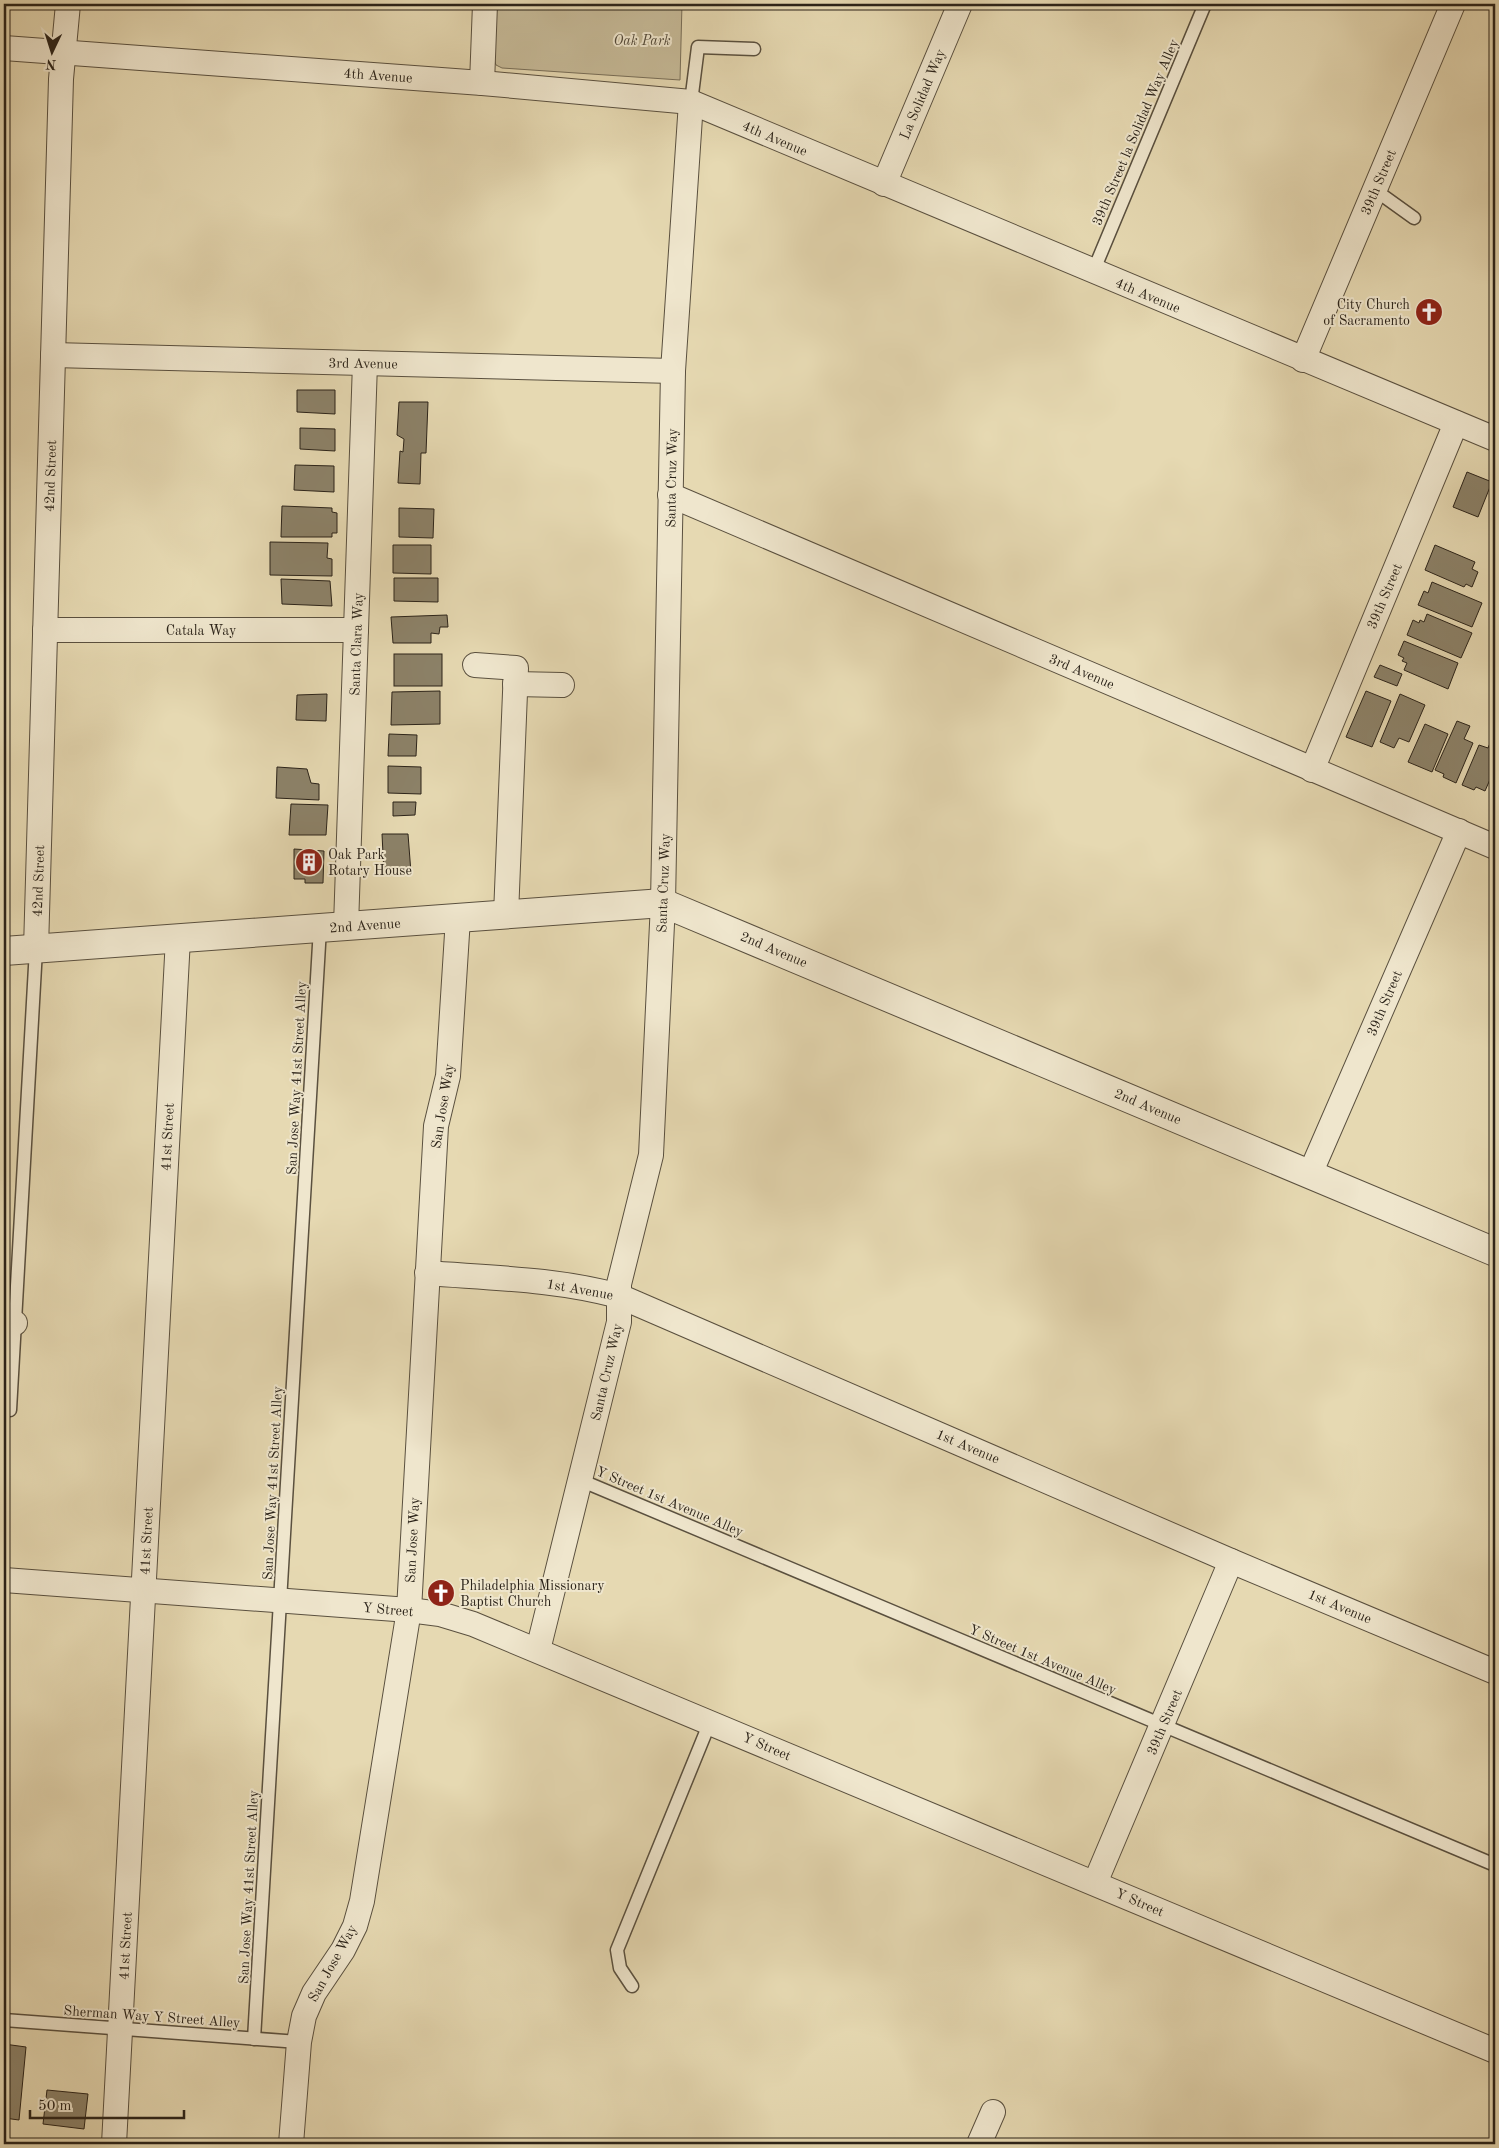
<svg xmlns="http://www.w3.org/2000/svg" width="1499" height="2148" viewBox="0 0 1499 2148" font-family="'Old Standard TT',serif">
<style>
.green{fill:#c6ba98;stroke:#786e58}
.building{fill:#8c8269;stroke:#2b2319}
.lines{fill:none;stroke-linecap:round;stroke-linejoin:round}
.service-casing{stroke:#5a503f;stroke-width:15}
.minor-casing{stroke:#5a503f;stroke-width:26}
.tertiary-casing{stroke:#5a503f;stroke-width:30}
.service{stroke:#efe6cd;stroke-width:12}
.minor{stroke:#efe6cd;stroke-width:24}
.tertiary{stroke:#efe6cd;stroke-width:28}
.labels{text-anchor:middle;stroke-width:4;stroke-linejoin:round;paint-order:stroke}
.park-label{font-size:14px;font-style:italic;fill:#524939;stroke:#efe6cd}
.street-label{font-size:14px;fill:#2b2319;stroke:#efe6cd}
.poi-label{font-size:14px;fill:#2b2319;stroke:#efe6cd;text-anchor:start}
</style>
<rect width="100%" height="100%" fill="#e6d9b2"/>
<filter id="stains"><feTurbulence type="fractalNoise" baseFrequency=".004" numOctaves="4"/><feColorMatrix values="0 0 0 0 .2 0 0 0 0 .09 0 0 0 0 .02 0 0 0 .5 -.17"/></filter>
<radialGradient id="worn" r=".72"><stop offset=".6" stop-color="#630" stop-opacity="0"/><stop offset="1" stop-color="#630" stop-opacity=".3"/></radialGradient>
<polygon class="green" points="496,4 682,4 680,80 502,68 496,65 494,59"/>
<g class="building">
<polygon points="297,390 335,390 335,414 297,412"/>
<polygon points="399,402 428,402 426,453 421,453 420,484 398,483 400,451 403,452 404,439 397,435"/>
<polygon points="300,428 335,429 335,451 300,449"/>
<polygon points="295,465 334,466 334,492 294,490"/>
<polygon points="1467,472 1492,482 1478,517 1453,507"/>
<polygon points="282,506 332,508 332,512 337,513 337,533 332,533 332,537 281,537"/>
<polygon points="399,508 434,509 433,538 399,537"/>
<polygon points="270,542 328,543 327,558 332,559 332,576 270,575"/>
<polygon points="393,545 431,545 431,574 393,573"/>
<polygon points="1435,545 1475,562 1472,569 1478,572 1472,587 1466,584 1464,587 1425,570"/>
<polygon points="394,578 438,578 438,602 394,601"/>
<polygon points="281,579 330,581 332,606 282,604"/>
<polygon points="1432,582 1482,603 1472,627 1418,605 1424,591 1428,593"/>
<polygon points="1427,614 1472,633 1461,658 1407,635 1413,620 1419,623 1420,620 1424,622"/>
<polygon points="447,615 448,627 440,627 439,634 431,633 431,643 393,643 391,617"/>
<polygon points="1404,641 1458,663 1448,689 1404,670 1407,663 1402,661 1404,658 1398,655"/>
<rect x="394" y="654" width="48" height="32"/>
<polygon points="1380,665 1402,674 1397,686 1374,677"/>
<polygon points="440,691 440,724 391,725 392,692"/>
<polygon points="1366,691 1391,701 1372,747 1346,737"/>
<polygon points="327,694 326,721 296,720 297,695"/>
<polygon points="1400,694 1425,705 1409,742 1399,738 1394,748 1380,742"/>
<polygon points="1457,721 1470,726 1464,739 1473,743 1456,783 1443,777 1444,774 1435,770"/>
<polygon points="1425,724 1448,734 1432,772 1408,762"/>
<polygon points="389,734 417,735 416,756 388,756"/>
<polygon points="1493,736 1495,737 1495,768 1485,791 1476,787 1474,790 1462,785 1479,745 1488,748"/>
<polygon points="388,766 421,767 421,794 388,793"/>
<polygon points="277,767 307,769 311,783 319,784 319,800 276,798"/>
<polygon points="393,802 416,802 415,815 393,816"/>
<polygon points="291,804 328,805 326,835 289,835"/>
<polygon points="382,834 408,834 411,873 384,874"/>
<polygon points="294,849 324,851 323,883 305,883 305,879 294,879"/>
<polygon points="4,2044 26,2047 19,2120 4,2118"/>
<polygon points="47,2090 88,2094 84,2129 43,2124"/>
</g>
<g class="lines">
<g class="service-casing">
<g id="service">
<polyline points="691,102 698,47 754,49"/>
<polyline points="1375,190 1414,218"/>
<polyline points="1093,272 1205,4"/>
<polyline points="10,1410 36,949"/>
<polyline points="580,1480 1495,1865"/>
<polyline points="632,1986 620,1968 617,1950 710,1722"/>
<polyline points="4,2020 299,2042"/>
<polyline points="254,2039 320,928"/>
</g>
</g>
<g class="minor-casing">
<g id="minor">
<polyline points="4,48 482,83 691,102 1495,439"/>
<polyline points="482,83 485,4"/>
<polyline points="884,184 960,4"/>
<polyline points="53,355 673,371"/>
<polyline points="1303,360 1453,4"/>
<polyline points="670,495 1495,847"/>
<polyline points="45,630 356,630"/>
<polyline points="475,665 516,668 506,915"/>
<polyline points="515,684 562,685"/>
<polyline points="1312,770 1456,423"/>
<polyline points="346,926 365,363"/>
<polyline points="36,949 61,79 68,4"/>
<polyline points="1310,1174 1459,831"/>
<path d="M 427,1273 C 492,1278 557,1279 619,1296 L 1231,1561 L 1495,1672"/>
<polyline points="4,1323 15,1323"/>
<polyline points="4,1580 409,1610 440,1614 473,1624 1495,2051"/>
<polyline points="538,1650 619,1322 619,1284 651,1155 663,903 673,371 691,102"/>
<polyline points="1095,1883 1231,1561"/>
<polyline points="114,2144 178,938"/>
<polyline points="291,2144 299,2042 304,2016 314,1993 343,1950 355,1926 362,1901 409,1610 436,1126 448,1076 458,918"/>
<polyline points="979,2144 993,2112"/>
</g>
</g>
<g class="tertiary-casing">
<polyline id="tertiary" points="4,951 663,903 1495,1252"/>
</g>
<use href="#service" class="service"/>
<use href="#minor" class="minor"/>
<use href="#tertiary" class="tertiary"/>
</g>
<defs>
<g id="church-disc" transform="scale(1.4375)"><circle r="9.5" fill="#8f2418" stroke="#efe6cd"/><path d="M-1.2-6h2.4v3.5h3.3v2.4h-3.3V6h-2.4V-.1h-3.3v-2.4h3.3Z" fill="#fff"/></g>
<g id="building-disc" transform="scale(1.4375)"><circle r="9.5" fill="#8f2418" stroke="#efe6cd"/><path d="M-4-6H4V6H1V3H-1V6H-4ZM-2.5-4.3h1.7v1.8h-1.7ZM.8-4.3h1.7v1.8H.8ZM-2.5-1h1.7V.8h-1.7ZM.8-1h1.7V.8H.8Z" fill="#fff"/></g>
</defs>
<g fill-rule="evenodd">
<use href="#church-disc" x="1429" y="312"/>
<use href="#building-disc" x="309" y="862"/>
<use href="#church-disc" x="441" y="1593"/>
</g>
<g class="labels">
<g class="park-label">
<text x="642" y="45">Oak Park</text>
</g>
<g class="street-label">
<text transform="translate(378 75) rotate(4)" y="5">4th Avenue</text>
<text transform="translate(922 94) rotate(-67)" y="5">La Solidad Way</text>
<text transform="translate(1135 132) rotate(-67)" y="5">39th Street la Solidad Way Alley</text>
<text transform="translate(775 138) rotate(23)" y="5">4th Avenue</text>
<text transform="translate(1378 182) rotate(-67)" y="5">39th Street</text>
<text transform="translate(1148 295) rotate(23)" y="5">4th Avenue</text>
<text transform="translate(363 363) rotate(1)" y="5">3rd Avenue</text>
<text transform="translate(50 476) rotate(-88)" y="5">42nd Street</text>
<text transform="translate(671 478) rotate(-89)" y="5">Santa Cruz Way</text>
<text transform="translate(1384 596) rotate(-67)" y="5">39th Street</text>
<text x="201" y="635">Catala Way</text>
<text transform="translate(356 644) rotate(-88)" y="5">Santa Clara Way</text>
<text transform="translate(1082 671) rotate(23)" y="5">3rd Avenue</text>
<text transform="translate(38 881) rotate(-88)" y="5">42nd Street</text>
<text transform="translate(663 883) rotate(-88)" y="5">Santa Cruz Way</text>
<text transform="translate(365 925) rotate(-4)" y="5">2nd Avenue</text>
<text transform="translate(774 949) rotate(23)" y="5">2nd Avenue</text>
<text transform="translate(1384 1003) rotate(-67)" y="5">39th Street</text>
<text transform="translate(296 1078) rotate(-87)" y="5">San Jose Way 41st Street Alley</text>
<text transform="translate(442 1106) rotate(-81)" y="5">San Jose Way</text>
<text transform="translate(1148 1106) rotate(23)" y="5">2nd Avenue</text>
<text transform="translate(167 1137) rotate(-87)" y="5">41st Street</text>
<text transform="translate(580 1289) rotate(10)" y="5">1st Avenue</text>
<text transform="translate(606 1372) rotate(-77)" y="5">Santa Cruz Way</text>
<text transform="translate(968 1446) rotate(23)" y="5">1st Avenue</text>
<text transform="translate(272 1483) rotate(-87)" y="5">San Jose Way 41st Street Alley</text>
<text transform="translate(670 1501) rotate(23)" y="5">Y Street 1st Avenue Alley</text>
<text transform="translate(412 1540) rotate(-87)" y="5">San Jose Way</text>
<text transform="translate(146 1541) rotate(-87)" y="5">41st Street</text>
<text transform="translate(1340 1606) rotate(23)" y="5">1st Avenue</text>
<text transform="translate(388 1609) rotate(5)" y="5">Y Street</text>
<text transform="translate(1043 1659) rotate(23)" y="5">Y Street 1st Avenue Alley</text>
<text transform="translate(1164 1722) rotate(-67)" y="5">39th Street</text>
<text transform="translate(767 1746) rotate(23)" y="5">Y Street</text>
<text transform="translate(248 1887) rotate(-87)" y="5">San Jose Way 41st Street Alley</text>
<text transform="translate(1140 1902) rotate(23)" y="5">Y Street</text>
<text transform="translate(125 1946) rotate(-87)" y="5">41st Street</text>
<text transform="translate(332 1963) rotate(-61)" y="5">San Jose Way</text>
<text transform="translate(152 2016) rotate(4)" y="5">Sherman Way Y Street Alley</text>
</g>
<g class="poi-label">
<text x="1410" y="309" text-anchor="end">City Church<tspan x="1410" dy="16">of Sacramento</tspan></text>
<text x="328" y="859">Oak Park<tspan x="328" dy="16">Rotary House</tspan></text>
<text x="460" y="1590">Philadelphia Missionary<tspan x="460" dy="16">Baptist Church</tspan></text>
</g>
</g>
<rect width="1499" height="2148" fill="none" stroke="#e6d9b2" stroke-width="20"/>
<rect x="5" y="5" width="1489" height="2138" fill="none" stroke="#2b2319" stroke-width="2.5"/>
<rect x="10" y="10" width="1479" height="2128" fill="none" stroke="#2b2319"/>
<g transform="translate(52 52) rotate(184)" stroke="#efe6cd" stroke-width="4" paint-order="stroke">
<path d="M0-4L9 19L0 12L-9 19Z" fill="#2b2319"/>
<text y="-8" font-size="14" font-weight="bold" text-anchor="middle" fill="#2b2319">N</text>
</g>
<path d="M30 2110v8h154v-8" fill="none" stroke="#2b2319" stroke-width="2.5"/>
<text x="38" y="2110" font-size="15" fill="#2b2319" stroke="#efe6cd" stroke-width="4" paint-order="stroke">50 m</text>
<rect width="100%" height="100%" filter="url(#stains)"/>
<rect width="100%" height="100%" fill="url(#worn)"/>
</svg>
